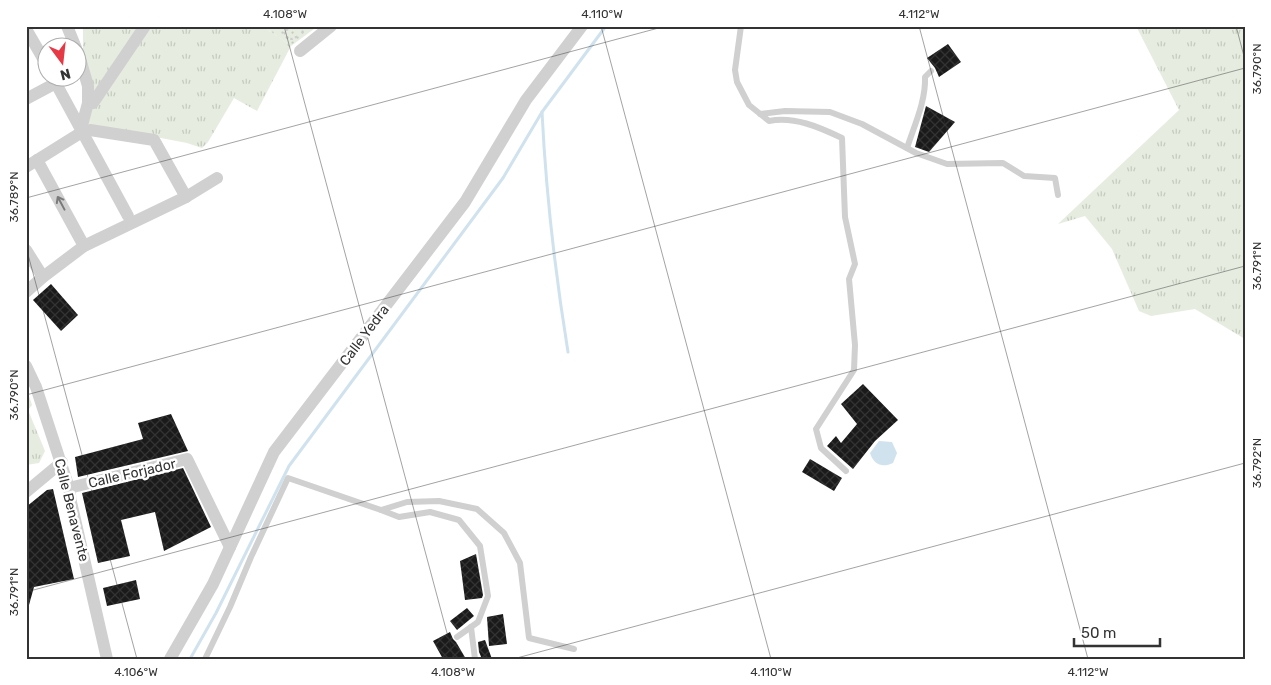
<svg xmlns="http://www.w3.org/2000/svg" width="1271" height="685" viewBox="0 0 1271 685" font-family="Rubik,sans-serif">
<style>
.grass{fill:url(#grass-tufts)}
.park{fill:url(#park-dots)}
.water{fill:#cfe2ee}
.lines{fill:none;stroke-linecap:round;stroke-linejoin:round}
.stream{stroke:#cfe2ee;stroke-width:3}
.building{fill:url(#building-cross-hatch)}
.path{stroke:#cdcdcd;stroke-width:2;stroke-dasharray:2.5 2.5;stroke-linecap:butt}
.lane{stroke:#d0d0d0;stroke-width:6}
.street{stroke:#d0d0d0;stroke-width:12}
.oneway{stroke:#7a7a7a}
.ticks{fill:none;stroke:#333;stroke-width:1;stroke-opacity:0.45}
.labels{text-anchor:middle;stroke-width:5;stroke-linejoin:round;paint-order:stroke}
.street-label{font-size:14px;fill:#333;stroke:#fff}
.neatline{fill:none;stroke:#333;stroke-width:2}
.ticks-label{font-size:12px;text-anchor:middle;fill:#333}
</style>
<defs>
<pattern id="grass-tufts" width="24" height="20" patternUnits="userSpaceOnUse" patternTransform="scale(1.25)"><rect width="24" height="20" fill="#e6ecdf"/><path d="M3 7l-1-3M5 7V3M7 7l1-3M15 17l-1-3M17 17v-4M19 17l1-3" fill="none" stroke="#c6cbc0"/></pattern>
<pattern id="park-dots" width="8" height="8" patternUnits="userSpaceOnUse" patternTransform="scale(1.25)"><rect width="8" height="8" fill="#e6ecdf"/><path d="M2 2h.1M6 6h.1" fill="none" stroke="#c6cbc0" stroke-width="1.8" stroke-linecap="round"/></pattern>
<pattern id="building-cross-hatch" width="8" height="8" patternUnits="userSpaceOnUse" patternTransform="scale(1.25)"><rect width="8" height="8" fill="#1a1a1a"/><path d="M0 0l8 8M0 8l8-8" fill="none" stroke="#333"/></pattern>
</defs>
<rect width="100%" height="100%" fill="#fff"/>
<g class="grass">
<polygon points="83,26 263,26 291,46 257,111 234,98 208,142 202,148 187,143 88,124 83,60"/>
<polygon points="1136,26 1245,26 1245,339 1195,309 1151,316 1139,311 1112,249 1085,216 1058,224 1179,110"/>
<polygon points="26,387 32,405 28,410 45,451 39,463 26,465"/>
</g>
<polygon class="park" points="263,26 318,26 291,46"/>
<path class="water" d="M 879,441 L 892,442 L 897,453 L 893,463 C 882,468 874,465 870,453 Z"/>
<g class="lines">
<g class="stream">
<path d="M 542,112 C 546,194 555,272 568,352"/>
<polyline points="190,659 216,613 289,466 503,178 542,112 606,26"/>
</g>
</g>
<g class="building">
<polygon points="948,44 961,62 939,77 935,68 927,58"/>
<polygon points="926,106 955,122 929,152 915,147"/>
<polygon points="51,284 78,315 61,331 33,300"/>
<polygon points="863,384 898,420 875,441 853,469 827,446 836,436 841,443 857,424 841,404"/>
<polygon points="171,414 188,451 78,477 75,457 143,439 138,423"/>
<polygon points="810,459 842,478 834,491 802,472"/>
<polygon points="183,468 211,527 164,551 155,512 121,520 130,556 98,563 82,493"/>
<polygon points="53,489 74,579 34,587 29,605 26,605 26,507 47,490"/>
<polygon points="476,554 483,595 482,598 465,600 460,561"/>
<polygon points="136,580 140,599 107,606 103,588"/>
<polygon points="467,608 474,616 457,630 450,621"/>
<polygon points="503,614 507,644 489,646 487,617"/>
<polygon points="450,632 453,639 456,642 466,659 443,659 433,641"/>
<polygon points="485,640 492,659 482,659 479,652 478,642"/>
</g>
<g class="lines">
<g class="path">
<polyline points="292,26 284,32 287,38 292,39 298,36"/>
<polyline points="302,33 305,26"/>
</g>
<g class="lane">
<path d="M 741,26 L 735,70 L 737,82 L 749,105 L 769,121 C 794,116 819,127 842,138 L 845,217 L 855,264 L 849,279 L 855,345 L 854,370 L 816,429 L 821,448 L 846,471"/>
<polyline points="760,114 785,111 830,112 862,124 916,153 947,164 1003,163 1024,176 1055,178 1058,195"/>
<path d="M 907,148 C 914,126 926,101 925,77 L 931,71"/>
<polyline points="381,510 399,517 430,512 459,520 480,546 488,596 478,622 457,637"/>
<polyline points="471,627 475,659"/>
<polyline points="205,659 230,607 251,557 288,478 381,510 407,502 439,501 477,509 504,533 520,563 529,638 574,649"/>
</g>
<g class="street">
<polyline points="67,26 76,48"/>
<polyline points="26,29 48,67"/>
<polyline points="300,51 331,26"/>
<polyline points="78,52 88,86 88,103 81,129"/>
<polyline points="53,78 128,216"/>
<polyline points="26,99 56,83"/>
<polyline points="93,103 145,26"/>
<polyline points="37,160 84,246"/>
<polyline points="26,167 82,132 90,130 154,140 186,197"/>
<polyline points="26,250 43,277"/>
<polyline points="26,292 43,277 84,246 186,197 217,178"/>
<polyline points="26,366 36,387 69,488 71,502 107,659"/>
<polyline points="69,488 187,459 230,547"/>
<polyline points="26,492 62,462"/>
<polyline points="170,659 213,584 274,452 465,202 526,100 582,26"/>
</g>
</g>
<defs><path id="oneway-shaft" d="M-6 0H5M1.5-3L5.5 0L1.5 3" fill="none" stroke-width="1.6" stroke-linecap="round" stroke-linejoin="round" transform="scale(1.25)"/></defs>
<use class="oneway" href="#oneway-shaft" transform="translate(61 203) rotate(-118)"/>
<path class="ticks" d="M 284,26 L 454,659M 601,26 L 771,659M 919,26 L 1088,659M 1236,26 L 1245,60M 26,198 L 666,26M 26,247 L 137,659M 26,395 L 1245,68M 26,592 L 1245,266M 513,659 L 1245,463"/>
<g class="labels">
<g class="street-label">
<text transform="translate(364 335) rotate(-53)" y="5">Calle Yedra</text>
<text transform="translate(132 473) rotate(-13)" y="5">Calle Forjador</text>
<text transform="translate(72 510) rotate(76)" y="5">Calle Benavente</text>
</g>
</g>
<rect width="1271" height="685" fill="none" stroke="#ffffff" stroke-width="55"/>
<g transform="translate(62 62) rotate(165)"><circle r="24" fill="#ffffff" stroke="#adadad"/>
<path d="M0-4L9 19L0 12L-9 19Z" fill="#e63946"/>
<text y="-8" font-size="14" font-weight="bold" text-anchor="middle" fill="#333333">N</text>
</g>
<path d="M1074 638v8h86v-8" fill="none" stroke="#333333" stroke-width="2.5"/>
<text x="1081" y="638" font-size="15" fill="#333333" stroke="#ffffff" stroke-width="4" paint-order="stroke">50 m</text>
<rect x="28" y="28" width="1216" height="630" class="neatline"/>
<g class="ticks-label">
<text x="285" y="18">4.108°W</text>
<text x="602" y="18">4.110°W</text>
<text x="919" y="18">4.112°W</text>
<text transform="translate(1257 69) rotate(-90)" y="4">36.790°N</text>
<text transform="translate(14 197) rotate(-90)" y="4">36.789°N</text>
<text transform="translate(1257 266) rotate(-90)" y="4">36.791°N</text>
<text transform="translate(14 395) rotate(-90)" y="4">36.790°N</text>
<text transform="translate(1257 463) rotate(-90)" y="4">36.792°N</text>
<text transform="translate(14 592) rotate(-90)" y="4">36.791°N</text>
<text x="136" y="676">4.106°W</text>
<text x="453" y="676">4.108°W</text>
<text x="771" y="676">4.110°W</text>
<text x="1088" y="676">4.112°W</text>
</g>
</svg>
